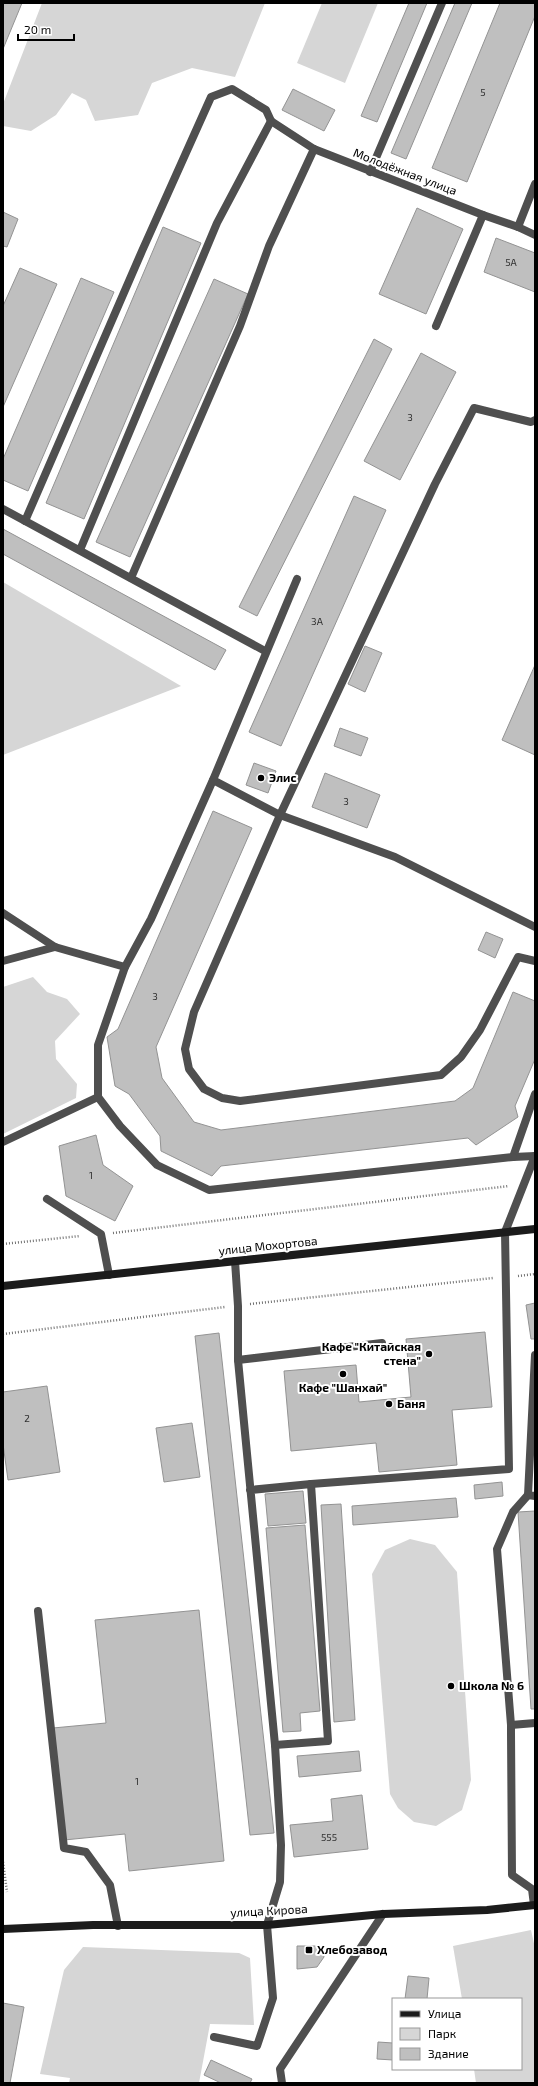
<svg xmlns="http://www.w3.org/2000/svg" width="538" height="2086" viewBox="0 0 538 2086" font-family="'Exo 2',sans-serif">
<style>
.green{fill:#d6d6d6}
.building{fill:#bfbfbf;stroke:#939393}
.lines{fill:none;stroke-linecap:round;stroke-linejoin:round}
.path{stroke:#717171;stroke-width:2.5;stroke-dasharray:1 2;stroke-linecap:butt}
.lane{stroke:#4f4f4f;stroke-width:8}
.street{stroke:#4f4f4f;stroke-width:8}
.secondary{stroke:#1c1c1c;stroke-width:8}
.poi-dot{fill:#000;stroke:#fff;stroke-width:1.5}
.labels{text-anchor:middle;stroke-width:4;stroke-linejoin:round;paint-order:stroke}
.number-label{font-size:10px;fill:#303030}
.street-label{font-size:12px;fill:#000;stroke:#fff}
.poi-label{font-size:12px;font-weight:bold;fill:#000;stroke:#fff;text-anchor:start}
</style>
<rect width="100%" height="100%" fill="#fff"/>
<g class="green">
<polygon points="42,3 265,3 235,77 192,68 152,83 138,115 95,121 86,100 72,93 56,115 31,131 3,126 3,104"/>
<polygon points="322,3 378,3 345,83 297,63"/>
<polygon points="3,582 181,686 3,755"/>
<polygon points="33,977 47,992 67,999 80,1014 55,1041 56,1059 77,1084 76,1098 3,1134 3,987"/>
<polygon points="410,1539 435,1545 457,1572 471,1780 462,1810 436,1826 414,1822 398,1808 390,1794 372,1574 385,1550"/>
<polygon points="531,1930 535,1948 535,2083 476,2083 474,2069 521,2069 521,1999 462,1999 453,1946"/>
<polygon points="83,1947 239,1953 250,1958 254,2025 210,2024 199,2083 69,2083 70,2078 40,2074 64,1970"/>
</g>
<g class="building">
<polygon points="3,3 22,3 3,49"/>
<polygon points="409,3 427,3 377,122 361,116"/>
<polygon points="455,3 472,3 406,159 391,153"/>
<polygon points="500,3 535,3 535,16 467,182 432,168"/>
<polygon points="293,89 335,110 324,131 282,110"/>
<polygon points="417,208 463,229 426,314 379,294"/>
<polygon points="3,212 18,219 7,247 3,246"/>
<polygon points="163,227 201,243 84,519 46,503"/>
<polygon points="496,238 535,253 535,292 484,272"/>
<polygon points="20,268 57,284 3,407 3,306"/>
<polygon points="81,278 114,292 28,491 3,480 3,459"/>
<polygon points="214,279 248,294 130,557 96,542"/>
<polygon points="374,339 392,349 257,616 239,607"/>
<polygon points="421,353 456,372 400,480 364,461"/>
<polygon points="354,496 386,510 281,746 249,732"/>
<polygon points="3,529 226,650 215,670 3,554"/>
<polygon points="365,646 382,653 365,692 348,684"/>
<polygon points="535,665 535,755 502,740"/>
<polygon points="340,728 368,738 361,756 334,746"/>
<polygon points="254,763 276,771 268,793 246,785"/>
<polygon points="325,773 380,795 367,828 312,807"/>
<polygon points="213,811 252,828 156,1047 162,1078 194,1122 221,1130 455,1101 473,1088 513,992 535,1001 535,1059 515,1106 518,1117 476,1145 468,1138 221,1166 212,1176 161,1151 160,1136 129,1094 115,1086 107,1037 118,1029"/>
<polygon points="486,932 503,939 495,958 478,950"/>
<polygon points="96,1135 103,1165 133,1186 115,1221 66,1196 59,1146"/>
<polygon points="535,1303 535,1339 531,1339 526,1305"/>
<polygon points="485,1332 492,1407 452,1410 457,1465 379,1472 376,1443 291,1451 284,1371 356,1365 359,1402 411,1397 406,1339"/>
<polygon points="219,1333 274,1833 250,1835 195,1336"/>
<polygon points="47,1386 60,1472 8,1480 3,1444 3,1392"/>
<polygon points="192,1423 200,1477 164,1482 156,1428"/>
<polygon points="502,1482 503,1496 475,1499 474,1485"/>
<polygon points="303,1491 306,1523 268,1526 265,1494"/>
<polygon points="456,1498 458,1517 353,1525 352,1506"/>
<polygon points="341,1504 355,1720 334,1722 321,1505"/>
<polygon points="535,1511 535,1709 531,1709 518,1512"/>
<polygon points="305,1525 320,1711 300,1713 301,1731 283,1732 266,1528"/>
<polygon points="199,1610 224,1861 129,1871 125,1834 64,1840 53,1728 106,1723 95,1620"/>
<polygon points="359,1751 361,1771 299,1777 297,1756"/>
<polygon points="362,1795 368,1849 294,1857 290,1825 333,1821 331,1799"/>
<polygon points="297,1946 323,1946 324,1957 317,1967 297,1969"/>
<polygon points="408,1976 429,1978 427,1999 405,1999"/>
<polygon points="3,2003 24,2007 10,2083 3,2083"/>
<polygon points="378,2042 393,2043 393,2060 377,2059"/>
<polygon points="211,2060 252,2079 250,2083 221,2083 204,2075"/>
</g>
<g class="lines">
<g class="path">
<polyline points="113,1233 509,1186"/>
<polyline points="3,1244 80,1236"/>
<polyline points="518,1276 535,1274"/>
<polyline points="250,1304 493,1278"/>
<polyline points="3,1334 225,1307"/>
<polyline points="3,1862 7,1892"/>
</g>
<g class="lane">
<polyline points="271,121 314,149 483,215 518,227 535,235"/>
<polyline points="370,172 442,3"/>
<polyline points="436,326 483,215"/>
<polyline points="535,420 531,422 474,408 435,484 280,815 194,1012 185,1049 189,1069 204,1089 222,1098 240,1101 441,1075 461,1057 480,1030 518,957 535,961"/>
<polyline points="3,509 265,651"/>
<polyline points="25,521 142,251 211,97 232,89 266,110 271,121"/>
<polyline points="80,550 217,223 271,121"/>
<polyline points="131,578 240,326 269,246 314,149"/>
<polyline points="213,780 280,815 395,857 535,927"/>
<polyline points="3,913 55,947 125,967"/>
<polyline points="3,961 55,947"/>
<polyline points="535,1094 513,1157 535,1156"/>
<polyline points="98,1097 120,1126 157,1165 209,1190 513,1157"/>
<polyline points="3,1142 98,1097 98,1045 125,967 151,919 213,780 297,579"/>
<polyline points="47,1199 101,1234 109,1275"/>
<polyline points="235,1261 238,1306 238,1360 382,1343"/>
<polyline points="535,1355 528,1495 535,1496"/>
<polyline points="238,1360 275,1745 328,1741 311,1484 250,1490"/>
<polyline points="311,1484 509,1469 505,1232 535,1156"/>
<polyline points="38,1611 64,1848 86,1852 110,1885 118,1926"/>
<polyline points="511,1725 497,1549 513,1512 528,1495"/>
<polyline points="534,1905 532,1889 512,1875 511,1733 511,1725 535,1723"/>
<polyline points="214,2037 257,2046 273,1998 267,1925 280,1882 281,1845 275,1745"/>
<polyline points="282,2083 280,2069 383,1914"/>
</g>
<polyline class="street" points="518,227 535,184"/>
<g class="secondary">
<polyline points="3,1286 535,1229"/>
<polyline points="3,1929 93,1925 267,1925 383,1914 487,1910 535,1905"/>
</g>
</g>
<g class="poi-dot">
<circle cx="261" cy="778" r="4"/>
<circle cx="429" cy="1354" r="4"/>
<circle cx="343" cy="1374" r="4"/>
<circle cx="389" cy="1404" r="4"/>
<circle cx="451" cy="1686" r="4"/>
<rect x="305" y="1946" width="8" height="8" rx="2"/>
</g>
<g class="labels">
<g class="number-label">
<text x="483" y="96">5</text>
<text x="511" y="266">5А</text>
<text x="410" y="421">3</text>
<text x="317" y="625">3А</text>
<text x="346" y="805">3</text>
<text x="155" y="1000">3</text>
<text x="91" y="1179">1</text>
<text x="27" y="1422">2</text>
<text x="137" y="1785">1</text>
<text x="329" y="1841">555</text>
</g>
<g class="street-label">
<text transform="translate(405 172) rotate(21)" y="4">Молодёжная улица</text>
<text transform="translate(268 1246) rotate(-6)" y="4">улица Мохортова</text>
<text transform="translate(269 1911) rotate(-3)" y="4">улица Кирова</text>
</g>
<g class="poi-label">
<text x="269" y="782">Элис</text>
<text x="421" y="1351" text-anchor="end">Кафе "Китайская<tspan x="421" dy="14">стена"</tspan></text>
<text x="343" y="1392" text-anchor="middle">Кафе "Шанхай"</text>
<text x="397" y="1408">Баня</text>
<text x="459" y="1690">Школа № 6</text>
<text x="317" y="1954">Хлебозавод</text>
</g>
</g>
<rect width="538" height="2086" fill="none" stroke="#000000" stroke-width="8"/>
<rect x="392" y="1998" width="130" height="72" fill="#ffffff" stroke="#999999"/>
<rect x="400" y="2011" width="20" height="6" fill="#1c1c1c" stroke="#999999"/>
<text x="428" y="2018" font-size="12" fill="#000000">Улица</text>
<rect x="400" y="2028" width="20" height="12" fill="#d6d6d6" stroke="#999999"/>
<text x="428" y="2038" font-size="12" fill="#000000">Парк</text>
<rect x="400" y="2048" width="20" height="12" fill="#bfbfbf" stroke="#999999"/>
<text x="428" y="2058" font-size="12" fill="#000000">Здание</text>
<path d="M18 34v6h56v-6" fill="none" stroke="#000000" stroke-width="2"/>
<text x="24" y="34" font-size="12" fill="#000000" stroke="#ffffff" stroke-width="3" paint-order="stroke">20 m</text>
</svg>
